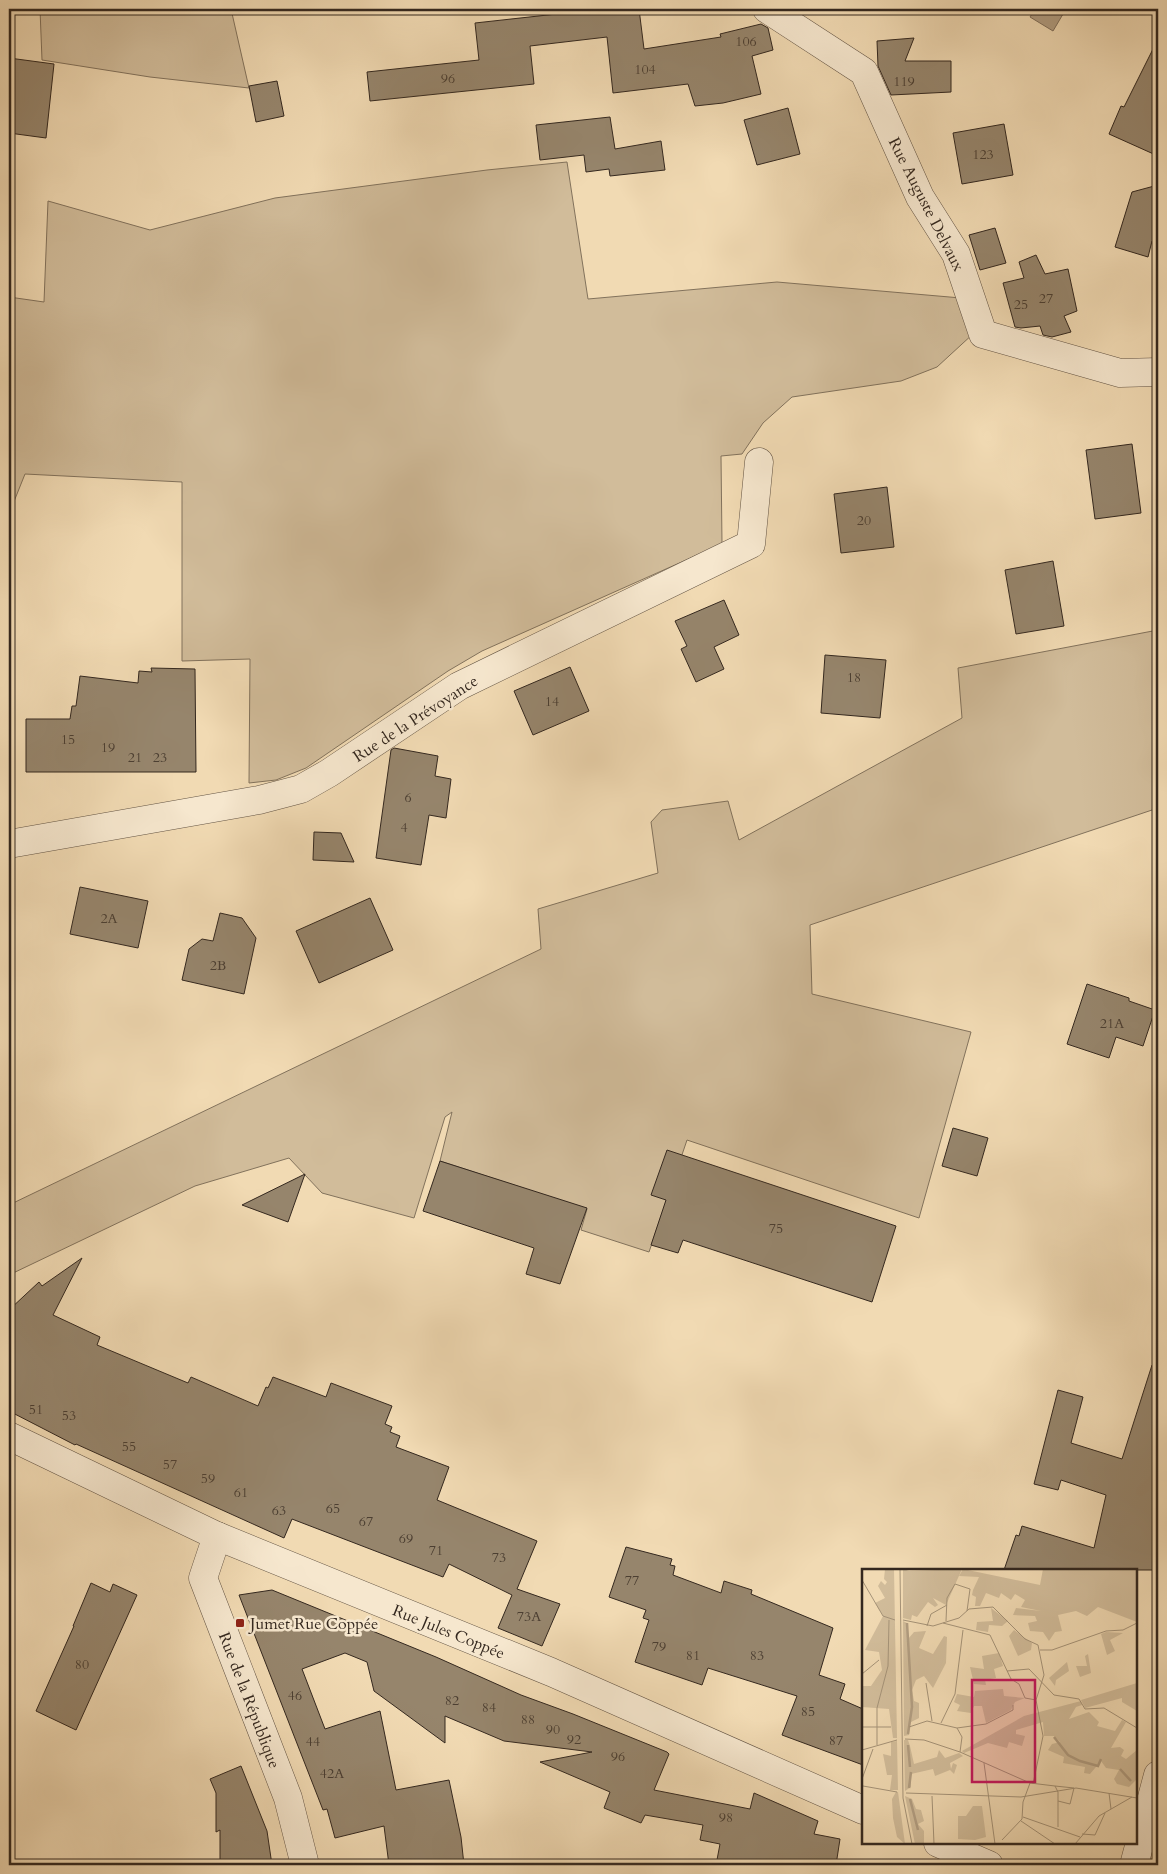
<svg xmlns="http://www.w3.org/2000/svg" width="1167" height="1874" viewBox="0 0 1167 1874" font-family="Cardo,serif">
<style>
.green{fill:#d1bc9a;stroke:#82725c}
.water{fill:#b19d81;stroke:#7f6e5a}
.building{fill:#96856c;stroke:#34281f}
.lines{fill:none;stroke-linecap:round;stroke-linejoin:round}
.street-casing{stroke:#635444;stroke-width:29}
.street{stroke:#f6e7ce;stroke-width:28}
.poi-dot{fill:#8f2418;stroke:#f6e7ce;stroke-width:2}
.labels{text-anchor:middle;stroke-width:5;stroke-linejoin:round;paint-order:stroke}
.number-label{font-size:14px;fill:#4c3f32}
.street-label{font-size:16px;fill:#34281f;stroke:#f6e7ce}
.poi-label{font-size:16px;fill:#34281f;stroke:#f6e7ce;text-anchor:start}
.inset-river{fill:none;stroke:#b19d81;stroke-width:2.5}
.inset-road{fill:none;stroke:#a59378;stroke-width:1}
.view{fill:#c2185b;fill-opacity:0.15;stroke:#c2185b;stroke-width:2.5}
.inset-edge{fill:none;stroke:#34281f;stroke-width:2.5}
</style>
<rect width="100%" height="100%" fill="#f1dab3"/>
<filter id="stains"><feTurbulence type="fractalNoise" baseFrequency=".004" numOctaves="4"/><feColorMatrix values="0 0 0 0 .2 0 0 0 0 .09 0 0 0 0 .02 0 0 0 .5 -.17"/></filter>
<radialGradient id="worn" r=".72"><stop offset=".6" stop-color="#630" stop-opacity="0"/><stop offset="1" stop-color="#630" stop-opacity=".3"/></radialGradient>
<g class="green">
<polygon points="40,9 231,9 249,88 150,77 42,60"/>
<polygon points="567,162 588,299 777,282 961,298 974,333 937,367 901,381 792,397 763,423 742,454 721,456 722,544 482,651 448,671 306,768 276,780 249,783 250,659 182,661 182,482 25,474 9,514 9,297 44,302 48,201 150,230 275,198 487,170"/>
<polygon points="1158,630 1158,808 810,925 812,994 971,1032 919,1218 687,1140 649,1252 581,1230 587,1209 440,1161 452,1112 445,1117 414,1218 322,1193 289,1158 195,1186 9,1275 9,1205 541,949 538,909 658,873 651,822 662,810 728,801 739,840 962,718 958,668"/>
</g>
<polygon class="water" points="1035,9 1066,9 1053,31 1030,17"/>
<g class="building">
<polygon points="602,9 639,9 644,49 721,37 720,34 761,24 768,28 773,50 752,56 761,94 723,103 695,106 688,84 613,93 607,37 530,46 534,84 370,101 367,72 479,60 475,23"/>
<polygon points="914,38 905,61 951,61 951,92 891,95 878,66 877,41"/>
<polygon points="1158,39 1158,156 1109,134 1121,106 1124,107"/>
<polygon points="9,58 54,64 46,138 9,133"/>
<polygon points="277,81 284,116 256,122 249,86"/>
<polygon points="788,108 800,154 757,165 744,120"/>
<polygon points="610,117 615,149 661,141 665,170 610,176 609,169 586,172 584,155 540,160 536,125"/>
<polygon points="1004,124 1013,175 962,184 953,133"/>
<polygon points="1158,185 1158,243 1152,241 1148,257 1115,247 1132,192"/>
<polygon points="995,228 1006,263 980,270 969,235"/>
<polygon points="1036,255 1045,274 1068,269 1077,311 1064,316 1071,332 1052,337 1043,335 1040,326 1021,328 1015,327 1003,283 1024,278 1019,262"/>
<polygon points="1132,444 1141,513 1095,519 1086,450"/>
<polygon points="887,487 894,547 841,553 834,494"/>
<polygon points="1053,561 1064,626 1016,634 1005,570"/>
<polygon points="724,600 739,635 714,647 724,669 696,682 681,649 687,646 675,621"/>
<polygon points="825,655 886,660 880,718 821,713"/>
<polygon points="570,667 589,711 533,735 514,691"/>
<polygon points="151,668 195,669 196,772 26,772 26,719 70,719 72,706 76,706 80,676 138,683 139,671 152,672"/>
<polygon points="394,748 438,756 435,776 451,779 446,818 429,815 421,865 376,858 391,750"/>
<polygon points="314,832 341,833 354,862 313,860"/>
<polygon points="80,887 148,901 138,948 70,934"/>
<polygon points="370,898 393,950 319,983 296,931"/>
<polygon points="220,913 242,918 256,938 244,994 182,980 189,949 202,939 213,941"/>
<polygon points="1087,984 1129,998 1129,1001 1155,1010 1143,1046 1116,1037 1109,1058 1067,1044"/>
<polygon points="953,1128 988,1138 977,1176 942,1166"/>
<polygon points="667,1150 896,1226 872,1302 683,1240 678,1253 651,1245 666,1200 651,1195"/>
<polygon points="440,1161 587,1208 560,1284 526,1274 534,1248 423,1211"/>
<polygon points="305,1174 288,1222 242,1205"/>
<polygon points="82,1258 53,1315 100,1337 97,1345 188,1383 191,1377 258,1406 266,1387 268,1388 273,1377 326,1397 331,1383 392,1406 385,1424 392,1427 390,1432 400,1436 396,1447 449,1467 437,1500 537,1541 517,1589 560,1604 542,1646 498,1628 512,1595 449,1564 443,1577 292,1519 284,1538 76,1444 75,1445 9,1411 9,1310 39,1282 42,1286"/>
<polygon points="1152,1365 1158,1366 1158,1570 1004,1570 1016,1535 1019,1536 1022,1526 1094,1548 1106,1495 1061,1480 1058,1490 1034,1484 1058,1390 1083,1397 1071,1443 1122,1459"/>
<polygon points="626,1547 672,1559 670,1565 675,1566 673,1575 721,1593 724,1581 752,1590 751,1594 833,1628 819,1675 845,1684 840,1699 863,1709 863,1765 782,1735 797,1696 708,1668 702,1685 635,1662 649,1620 643,1618 646,1610 609,1597"/>
<polygon points="91,1583 110,1592 113,1584 137,1595 76,1730 36,1711 74,1626 73,1626"/>
<polygon points="272,1590 436,1657 521,1695 573,1714 667,1752 669,1754 654,1790 750,1809 754,1793 818,1821 814,1834 840,1839 836,1865 716,1865 720,1844 700,1840 703,1825 645,1815 641,1823 604,1808 610,1792 540,1762 592,1752 504,1741 445,1716 445,1743 374,1691 367,1662 345,1653 302,1669 325,1729 380,1711 396,1790 449,1780 461,1837 464,1865 389,1865 384,1826 335,1838 327,1809 323,1810 239,1595"/>
<polygon points="241,1766 267,1831 272,1865 220,1865 220,1830 216,1832 216,1793 210,1779"/>
</g>
<g class="lines">
<g class="street-casing">
<g id="street">
<polyline points="767,9 864,72 920,197 956,254 983,334 1120,373 1158,372"/>
<polyline points="9,844 259,800 301,789 329,773 459,686 751,544 759,462"/>
<polyline points="9,1436 217,1536 551,1672 863,1810"/>
<polyline points="217,1536 203,1578 288,1798 305,1865"/>
<polyline points="938,1843 989,1865"/>
<polyline points="1134,1865 1158,1775"/>
</g>
</g>
<use href="#street" class="street"/>
</g>
<rect class="poi-dot" x="235" y="1618" width="10" height="10" rx="2.5"/>
<g class="labels">
<g class="number-label">
<text x="746" y="46">106</text>
<text x="645" y="74">104</text>
<text x="448" y="83">96</text>
<text x="904" y="86">119</text>
<text x="983" y="159">123</text>
<text x="1046" y="303">27</text>
<text x="1021" y="309">25</text>
<text x="864" y="525">20</text>
<text x="854" y="682">18</text>
<text x="552" y="706">14</text>
<text x="68" y="744">15</text>
<text x="108" y="752">19</text>
<text x="135" y="762">21</text>
<text x="160" y="762">23</text>
<text x="408" y="802">6</text>
<text x="404" y="832">4</text>
<text x="109" y="923">2A</text>
<text x="218" y="970">2B</text>
<text x="1112" y="1028">21A</text>
<text x="776" y="1233">75</text>
<text x="36" y="1414">51</text>
<text x="69" y="1420">53</text>
<text x="129" y="1451">55</text>
<text x="170" y="1469">57</text>
<text x="208" y="1483">59</text>
<text x="241" y="1497">61</text>
<text x="333" y="1513">65</text>
<text x="279" y="1515">63</text>
<text x="366" y="1526">67</text>
<text x="406" y="1543">69</text>
<text x="436" y="1555">71</text>
<text x="499" y="1562">73</text>
<text x="632" y="1585">77</text>
<text x="529" y="1621">73A</text>
<text x="659" y="1651">79</text>
<text x="693" y="1660">81</text>
<text x="757" y="1660">83</text>
<text x="82" y="1669">80</text>
<text x="295" y="1700">46</text>
<text x="452" y="1705">82</text>
<text x="489" y="1712">84</text>
<text x="808" y="1716">85</text>
<text x="528" y="1724">88</text>
<text x="553" y="1734">90</text>
<text x="574" y="1744">92</text>
<text x="836" y="1745">87</text>
<text x="313" y="1746">44</text>
<text x="618" y="1761">96</text>
<text x="332" y="1778">42A</text>
<text x="726" y="1822">98</text>
</g>
<g class="street-label">
<text transform="translate(927 204) rotate(63)" y="6">Rue Auguste Delvaux</text>
<text transform="translate(415 718) rotate(-33)" y="6">Rue de la Prévoyance</text>
<text transform="translate(449 1631) rotate(22)" y="6">Rue Jules Coppée</text>
<text transform="translate(250 1700) rotate(69)" y="6">Rue de la République</text>
</g>
<g class="poi-label">
<text x="250" y="1629">Jumet Rue Coppée</text>
</g>
</g>
<g transform="translate(862 1569)">
<rect width="275" height="275" fill="#f1dab3"/>
<path d="M 23,0 L 32,0 L 35,169 L 31,169 L 27,140 L 0,138 L 0,117 L 9,117 L 20,101 L 17,83 L 3,81 L 21,47 L 13,34 L 23,29 L 16,17 L 19,12 L 23,16 L 25,13 L 22,10 ZM 41,0 L 47,2 L 100,0 L 84,36 L 71,29 L 76,36 L 73,38 L 66,33 L 55,48 L 50,46 L 49,51 L 41,49 ZM 101,0 L 178,16 L 181,0 L 275,0 L 275,53 L 236,38 L 225,47 L 214,42 L 196,46 L 200,62 L 193,63 L 187,72 L 181,63 L 168,62 L 166,54 L 175,52 L 173,47 L 151,46 L 154,39 L 179,42 L 159,38 L 163,31 L 153,25 L 149,31 L 139,24 L 137,29 L 124,24 L 118,37 L 113,37 L 114,28 L 110,26 L 111,21 L 117,8 L 97,7 ZM 129,39 L 146,52 L 140,57 L 127,56 L 126,63 L 114,61 L 115,53 L 131,52 ZM 41,52 L 45,54 L 46,70 L 52,63 L 64,62 L 57,79 L 71,85 L 82,67 L 85,68 L 84,94 L 71,119 L 62,107 L 54,111 L 50,121 L 52,132 L 57,134 L 57,149 L 47,154 L 47,166 L 42,167 ZM 152,61 L 170,74 L 169,81 L 156,87 L 147,67 ZM 244,63 L 261,64 L 248,71 L 253,82 L 245,86 L 239,65 ZM 137,84 L 141,97 L 132,100 L 134,109 L 123,111 L 124,116 L 112,115 L 108,98 L 122,100 L 120,87 ZM 226,85 L 229,104 L 218,108 L 214,97 L 225,97 L 223,87 ZM 205,93 L 207,102 L 194,111 L 193,117 L 187,109 ZM 275,114 L 275,142 L 260,133 L 260,129 L 223,139 L 219,131 ZM 141,120 L 142,127 L 163,129 L 153,133 L 149,141 L 124,154 L 120,137 L 112,137 L 109,144 L 95,142 L 98,136 L 92,133 L 95,125 L 112,128 L 113,122 ZM 219,132 L 220,136 L 214,138 L 207,150 L 227,143 L 237,153 L 235,157 L 253,162 L 260,151 L 264,153 L 249,179 L 258,178 L 262,181 L 259,187 L 264,190 L 275,181 L 275,210 L 267,218 L 255,215 L 252,210 L 257,201 L 244,199 L 239,192 L 228,205 L 222,204 L 223,198 L 201,194 L 202,188 L 186,181 L 190,175 L 198,173 L 192,167 L 182,167 L 181,153 L 154,161 L 154,165 L 163,167 L 160,177 L 147,173 L 145,179 L 126,174 L 102,184 L 100,182 L 162,147 ZM 42,171 L 46,171 L 48,177 L 52,195 L 75,188 L 77,181 L 83,189 L 97,184 L 101,187 L 88,194 L 89,200 L 91,194 L 95,196 L 92,205 L 88,201 L 73,207 L 71,200 L 49,205 L 49,218 L 43,222 ZM 35,172 L 36,221 L 28,221 L 30,206 L 25,206 L 21,185 L 29,187 L 29,173 ZM 34,223 L 36,223 L 43,275 L 35,268 L 31,249 L 30,230 ZM 43,227 L 50,230 L 54,240 L 59,241 L 62,252 L 56,255 L 62,262 L 62,275 L 53,275 ZM 111,237 L 120,237 L 124,268 L 113,271 L 96,270 L 96,247 L 104,247 Z" fill="#d1bc9a"/>
<path class="inset-river" d="M 45,54 L 50,138 L 46,165M 192,168 L 206,186 L 218,192 L 236,197 L 239,190M 46,176 L 48,198M 258,200 L 269,212M 47,219 L 49,203M 48,230 L 56,261"/>
<path class="inset-road" d="M 38,0 L 41,229 L 50,275M 0,11 L 21,47 L 33,51M 97,49 L 107,40 L 131,38 L 163,70 L 176,76 L 182,106 L 174,131 L 181,167 L 171,215M 41,51 L 71,57 L 97,49M 84,52 L 85,29 L 93,15 L 108,20 L 105,42M 81,54 L 128,66 L 149,110 L 157,115 L 163,129 L 174,131M 65,57 L 69,45 L 85,36M 178,81 L 190,81 L 244,62 L 261,61 L 275,54M 145,102 L 167,100 L 192,126 L 217,130 L 223,140 L 242,139 L 275,159M 0,105 L 17,91M 64,114 L 70,152M 79,154 L 93,125 L 101,61M 0,158 L 29,158M 47,158 L 65,152 L 95,159 L 124,155 L 151,141 L 151,136M 95,159 L 100,168 L 98,183M 43,170 L 62,171 L 98,183 L 168,214 L 193,217 L 196,223M 15,176 L 15,139 L 26,97 L 27,51M 0,181 L 35,171M 122,194 L 133,275M 0,210 L 11,180M 1,217 L 35,223M 193,217 L 212,219 L 208,235 L 196,232M 44,224 L 159,228 L 214,219 L 275,229M 247,224 L 249,240M 70,227 L 72,275M 161,248 L 218,268M 159,252 L 193,275M 196,258 L 196,223M 220,265 L 233,266 L 243,244M 140,271 L 160,250 L 161,233 L 168,214M 213,275 L 237,247 L 270,228"/>
<path class="view" d="M 110,111 L 173,111 L 173,213 L 110,213 Z"/>
<rect width="275" height="275" class="inset-edge"/>
</g>
<rect width="1167" height="1874" fill="none" stroke="#f1dab3" stroke-width="30"/>
<rect x="10" y="10" width="1147" height="1854" fill="none" stroke="#34281f" stroke-width="2.5"/>
<rect x="15" y="15" width="1137" height="1844" fill="none" stroke="#34281f"/>
<rect width="100%" height="100%" filter="url(#stains)"/>
<rect width="100%" height="100%" fill="url(#worn)"/>
</svg>
